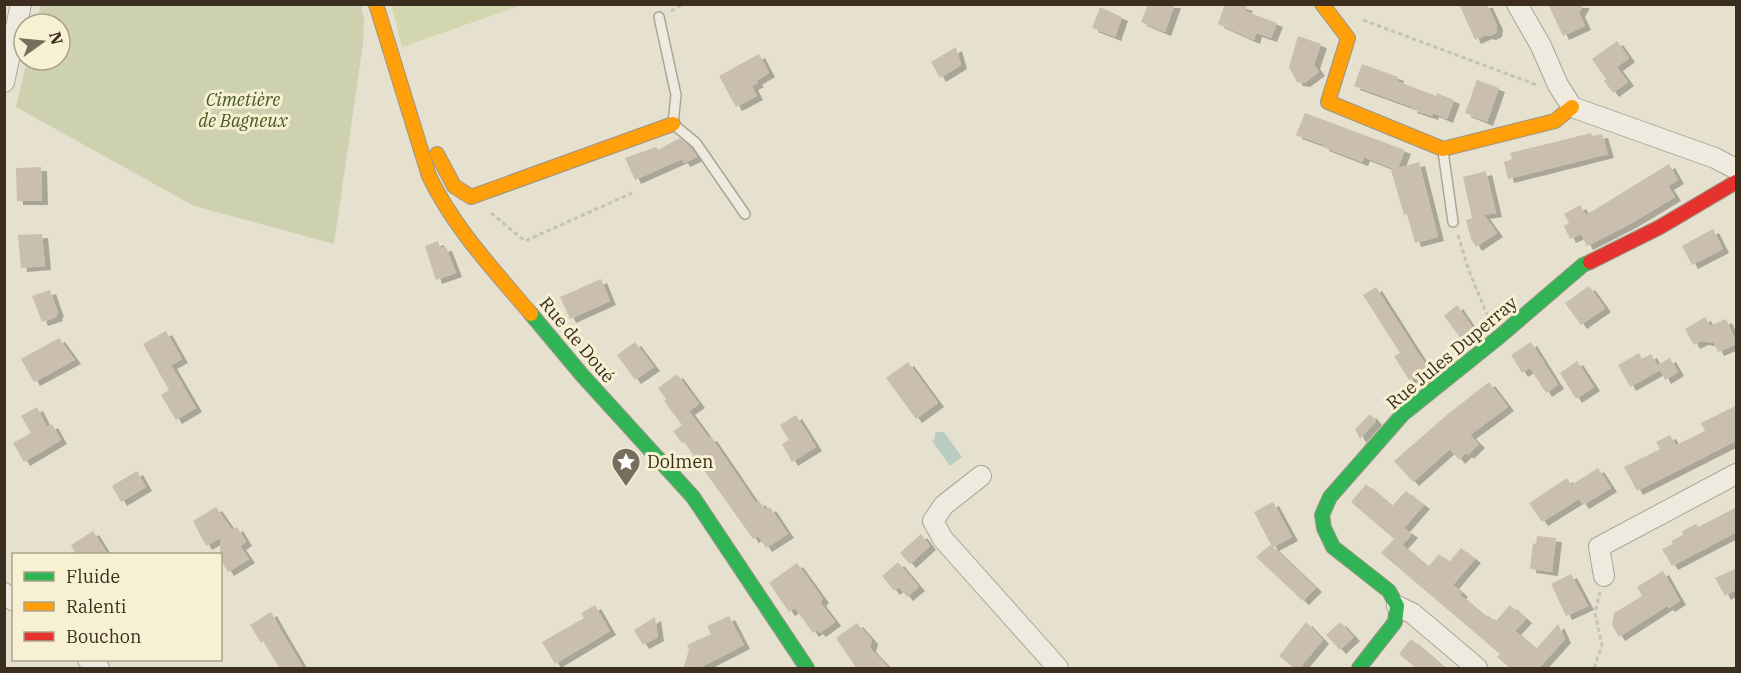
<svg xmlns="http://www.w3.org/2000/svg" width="1741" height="673" viewBox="0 0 1741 673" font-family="'IBM Plex Serif',serif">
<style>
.green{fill:#d3d7b0}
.cemetery{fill:#ced1af}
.water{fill:#b9ccc2}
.building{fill:#cabfae;filter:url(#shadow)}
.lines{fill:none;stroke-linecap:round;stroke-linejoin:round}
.lane-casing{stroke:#aba597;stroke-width:12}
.street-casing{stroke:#aba597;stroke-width:22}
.fast-casing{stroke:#9b9586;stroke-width:16}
.slow-casing{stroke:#9b9586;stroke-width:16}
.jam-casing{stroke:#9b9586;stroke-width:16}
.path{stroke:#c7c2b6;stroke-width:3;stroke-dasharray:4.5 3;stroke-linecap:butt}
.lane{stroke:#eeeadf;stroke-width:9}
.street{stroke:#eeeadf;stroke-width:20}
.fast{stroke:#30b455;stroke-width:14}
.slow{stroke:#ff9f0a;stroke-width:14}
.jam{stroke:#e5322d;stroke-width:14}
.labels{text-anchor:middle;stroke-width:6;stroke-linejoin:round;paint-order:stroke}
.park-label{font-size:18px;font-style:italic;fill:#475923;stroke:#f7f0d3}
.street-label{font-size:18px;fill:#3b2e1e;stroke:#f7f0d3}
.poi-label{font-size:18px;fill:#3b2e1e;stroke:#f7f0d3;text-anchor:start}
</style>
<defs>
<filter id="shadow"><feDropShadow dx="6" dy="4" stdDeviation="0" flood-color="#0004"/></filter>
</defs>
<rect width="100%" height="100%" fill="#e6e1ce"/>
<polygon class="green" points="391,4 522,5 402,47"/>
<polygon class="cemetery" points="41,5 361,5 364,19 363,44 334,244 194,206 16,107 27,60 60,60 60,24 36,24"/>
<polygon class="water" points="939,432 944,432 962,457 950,466 932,441 935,439 935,433"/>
<g class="building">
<polygon points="1148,4 1175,4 1165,32 1141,22"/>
<polygon points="1225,4 1238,4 1247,7 1245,11 1277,23 1271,38 1256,33 1254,40 1218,24"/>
<polygon points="1459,4 1487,4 1497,26 1496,33 1490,36 1486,35 1475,40"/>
<polygon points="1548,4 1584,4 1579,13 1585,26 1563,36"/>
<polygon points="1100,7 1122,17 1115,37 1092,28"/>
<polygon points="1298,36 1321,44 1314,65 1319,72 1304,83 1297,82 1289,67"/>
<polygon points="1617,41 1629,58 1617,67 1628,82 1613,93 1604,81 1606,79 1592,59"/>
<polygon points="956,47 961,65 940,78 931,62"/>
<polygon points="759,54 769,73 756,81 758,83 752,86 757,96 736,107 719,76"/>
<polygon points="1362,64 1398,77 1397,81 1436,96 1437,93 1454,100 1447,119 1433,113 1432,116 1411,109 1412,107 1354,86"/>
<polygon points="1477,80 1499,88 1487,122 1465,113"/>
<polygon points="1305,113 1405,150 1398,168 1419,162 1438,237 1415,243 1407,214 1404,215 1391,170 1394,169 1364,157 1362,162 1323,147 1324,145 1296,135"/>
<polygon points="1591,133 1592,136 1602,134 1608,154 1508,179 1504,162 1512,159 1510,153"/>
<polygon points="680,138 691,148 697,157 684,163 682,159 635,180 625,158 656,147 658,150"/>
<polygon points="1669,164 1678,180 1668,186 1675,197 1632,223 1587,246 1581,234 1570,239 1564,226 1569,223 1564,214 1580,205 1586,215"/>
<polygon points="41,167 42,201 17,201 16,168"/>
<polygon points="1486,171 1496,213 1484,215 1497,233 1476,247 1471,239 1466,220 1472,218 1463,177"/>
<polygon points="1713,229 1723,249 1692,265 1682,246"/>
<polygon points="42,234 45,266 21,268 18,235"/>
<polygon points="438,241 440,248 446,247 456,273 436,280 425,246"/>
<polygon points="601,279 610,301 570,319 560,297"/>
<polygon points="1589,286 1605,308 1581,325 1565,303"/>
<polygon points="1376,287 1430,372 1418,382 1415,377 1409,380 1394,356 1400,353 1363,295"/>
<polygon points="50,290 58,313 56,314 57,317 42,322 32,296"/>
<polygon points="1457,305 1477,334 1465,344 1444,316"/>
<polygon points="1705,317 1710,326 1726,319 1737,344 1718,352 1714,343 1702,341 1694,345 1685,329"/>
<polygon points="166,331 182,359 171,365 196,408 176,420 161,395 169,390 143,344"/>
<polygon points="59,338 75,360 34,382 21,359"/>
<polygon points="635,342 654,367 635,380 617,355"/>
<polygon points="1531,342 1558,385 1546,393 1530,368 1522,373 1511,355"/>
<polygon points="1639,353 1642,359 1651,354 1657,365 1670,358 1678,372 1665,380 1659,368 1660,370 1630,387 1618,365"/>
<polygon points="1577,361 1594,387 1576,399 1560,373"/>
<polygon points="908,362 938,403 916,419 886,378"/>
<polygon points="677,374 699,404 689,411 709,438 711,437 756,503 759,501 766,510 770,507 788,534 766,548 758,536 753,539 684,442 682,443 673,431 682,425 664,401 666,399 658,388"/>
<polygon points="1489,382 1508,407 1470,435 1479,444 1468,455 1466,453 1459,460 1450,449 1413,482 1394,461 1448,414"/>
<polygon points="1737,405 1736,441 1637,491 1624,467 1660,449 1656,442 1670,435 1676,445 1705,431 1701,423"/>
<polygon points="37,407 47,427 52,424 61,440 24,462 13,443 31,433 21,416"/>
<polygon points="1370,414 1376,421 1360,439 1355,429"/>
<polygon points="796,415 816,447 792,462 782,444 789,440 780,425"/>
<polygon points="1598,468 1611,488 1583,505 1579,499 1542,522 1529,503 1567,478 1571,485"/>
<polygon points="137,471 146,487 121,502 112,486"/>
<polygon points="1366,484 1392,506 1406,491 1424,505 1404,528 1412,534 1402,545 1428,567 1439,554 1449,562 1461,548 1475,559 1453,585 1462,593 1460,595 1486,617 1488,615 1495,622 1510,605 1526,619 1515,631 1536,649 1558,624 1565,639 1538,669 1511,669 1497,657 1500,654 1381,553 1394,539 1351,502"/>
<polygon points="1273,502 1292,537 1273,547 1316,588 1303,601 1256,557 1270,545 1272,547 1254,512"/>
<polygon points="216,507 232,530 237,527 246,542 240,546 249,559 228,572 220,559 220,538 206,546 193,521"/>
<polygon points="1737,507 1737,532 1672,566 1662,549 1673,544 1671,541 1683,535 1682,531 1696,524 1698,527"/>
<polygon points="93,531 108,555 76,555 71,545"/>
<polygon points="921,534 930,546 910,564 900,553"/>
<polygon points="1537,536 1556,538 1552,572 1530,569 1533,543 1536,544"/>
<polygon points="898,562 919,587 907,597 899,587 894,591 882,576"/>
<polygon points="797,563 823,599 820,602 835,622 820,633 817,630 813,633 795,608 789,612 769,583"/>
<polygon points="1737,568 1737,589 1725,596 1715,578"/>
<polygon points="1663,571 1680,601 1669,608 1667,606 1619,637 1612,625 1614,613 1642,596 1637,587"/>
<polygon points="1571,574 1588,606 1566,616 1551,584"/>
<polygon points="595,605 610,631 555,664 542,642 584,618 581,613"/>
<polygon points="271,612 281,630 304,669 280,669 263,641 261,643 250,625"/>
<polygon points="729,616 744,645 697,669 683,669 689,650 687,645 711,634 707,626"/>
<polygon points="655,617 658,637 643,645 634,630"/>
<polygon points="1306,622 1323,640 1299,669 1295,669 1279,656"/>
<polygon points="1340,622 1354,637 1340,650 1326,635"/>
<polygon points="857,623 872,640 870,648 890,669 857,669 836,638"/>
<polygon points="1411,639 1446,669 1417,669 1399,654"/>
</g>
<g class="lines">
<g class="lane-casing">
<g id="lane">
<polyline points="659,17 676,95 673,124 696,143 745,214"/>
<polyline points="1443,151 1453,222"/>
</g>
</g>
<g class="street-casing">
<g id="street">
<polyline points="1517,4 1541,46 1558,85 1572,107 1715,158 1736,169"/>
<polyline points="4,82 21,4"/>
<polyline points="981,476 944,505 933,521 943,539 1058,668"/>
<polyline points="1604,576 1599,547 1736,474"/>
<polyline points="4,593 14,601"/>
<polyline points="1397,606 1412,613 1477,668"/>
<polyline points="88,660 99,668"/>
</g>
</g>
<g class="fast-casing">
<g id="fast">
<polyline points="531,314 582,375 693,497 807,668"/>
<polyline points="1359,668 1395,622 1397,606 1389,591 1333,547 1324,528 1322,515 1330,497 1403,414 1499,337 1583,265 1590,262"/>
</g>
</g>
<g class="slow-casing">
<g id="slow">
<path d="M 376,4 L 429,176 C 454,228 494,270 531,314"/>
<polyline points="1322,4 1348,38 1328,102 1443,149 1555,121 1572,107"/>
<polyline points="437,154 454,186 471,197 673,124"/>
</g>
</g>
<g class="jam-casing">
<polyline id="jam" points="1590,262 1660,227 1736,182"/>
</g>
<g class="path">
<polyline points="671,11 683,4"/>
<polyline points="1363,20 1537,85"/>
<polyline points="491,213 525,241 632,193"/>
<polyline points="1458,235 1469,271 1489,319"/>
<polyline points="1594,668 1602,645 1595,613 1600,592"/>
</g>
<use href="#lane" class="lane"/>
<use href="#street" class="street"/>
<use href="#fast" class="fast"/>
<use href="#slow" class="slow"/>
<use href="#jam" class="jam"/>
</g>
<defs>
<g id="sight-pin" transform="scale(1.5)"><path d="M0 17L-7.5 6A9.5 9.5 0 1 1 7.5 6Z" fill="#776d5c" stroke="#f7f0d3"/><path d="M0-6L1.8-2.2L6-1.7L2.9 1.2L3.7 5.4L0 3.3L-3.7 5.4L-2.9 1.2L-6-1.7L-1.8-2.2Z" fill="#fff"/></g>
</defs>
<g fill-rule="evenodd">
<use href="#sight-pin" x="626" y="462"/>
</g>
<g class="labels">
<g class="park-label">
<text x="243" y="106">Cimetière<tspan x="243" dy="21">de Bagneux</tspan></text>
</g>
<g class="street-label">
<text transform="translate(577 340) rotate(50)" y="6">Rue de Doué</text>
<text transform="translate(1452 353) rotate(-40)" y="6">Rue Jules Duperray</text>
</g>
<g class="poi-label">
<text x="647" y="468">Dolmen</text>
</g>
</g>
<rect width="1741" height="673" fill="none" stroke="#3b2e1e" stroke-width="12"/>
<rect x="12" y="553" width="210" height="108" fill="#f7f0d3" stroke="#aca28b" stroke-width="1.5"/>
<rect x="24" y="572" width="30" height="9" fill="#30b455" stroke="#aca28b" stroke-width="1.5"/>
<text x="66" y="583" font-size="18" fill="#3b2e1e">Fluide</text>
<rect x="24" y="602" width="30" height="9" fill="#ff9f0a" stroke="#aca28b" stroke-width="1.5"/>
<text x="66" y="613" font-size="18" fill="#3b2e1e">Ralenti</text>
<rect x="24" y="632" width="30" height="9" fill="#e5322d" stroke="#aca28b" stroke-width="1.5"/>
<text x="66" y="643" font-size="18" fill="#3b2e1e">Bouchon</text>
<g transform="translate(42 42) rotate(75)"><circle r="28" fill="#f7f0d3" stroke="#aca28b" stroke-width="1.5"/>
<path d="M0-4.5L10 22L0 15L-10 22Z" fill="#776d5c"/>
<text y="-9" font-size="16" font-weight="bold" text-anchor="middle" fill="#3b2e1e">N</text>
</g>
</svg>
